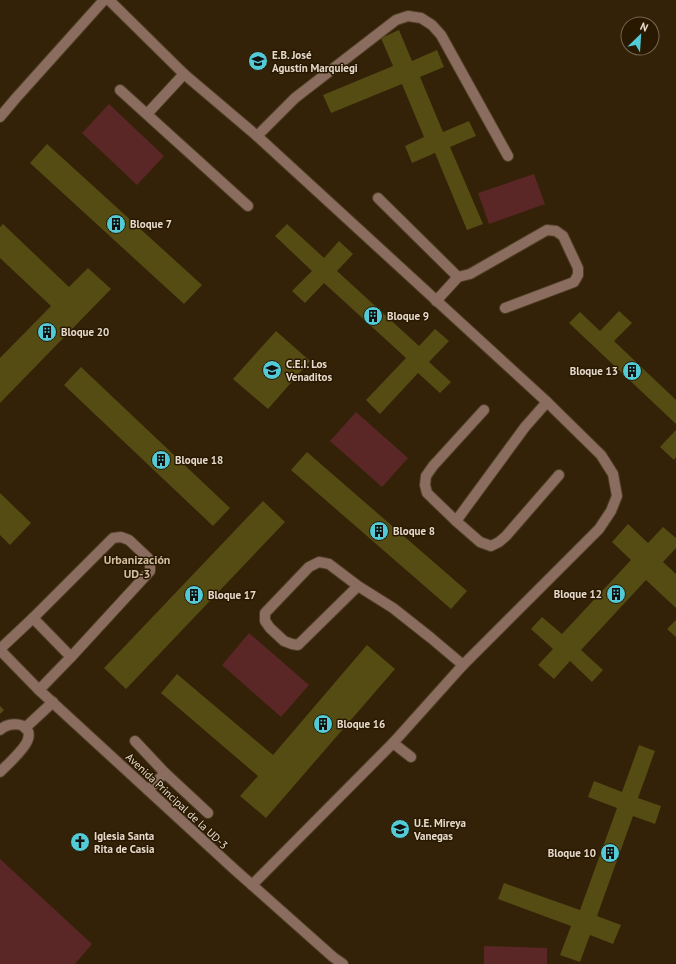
<svg xmlns="http://www.w3.org/2000/svg" width="676" height="964" viewBox="0 0 676 964" font-family="'PT Sans',sans-serif">
<style>
.green{fill:#5a2626}
.building{fill:#554c13}
.lines{fill:none;stroke-linecap:round;stroke-linejoin:round}
.minor-casing{stroke:#503f27;stroke-width:12}
.minor{stroke:#8a6d5f;stroke-width:10}
.labels{text-anchor:middle;stroke-width:3;stroke-linejoin:round;paint-order:stroke}
.poi-label{font-size:11px;font-weight:bold;fill:#e6dacc;stroke:#291901;text-anchor:start}
.street-label{font-size:11px;fill:#e6dacc;stroke:#291901}
.neighbourhood-label{font-size:12px;font-weight:bold;fill:#d4bea1;stroke:#291901}
</style>
<rect width="100%" height="100%" fill="#332208"/>
<g class="green">
<polygon points="109,104 164,156 137,185 82,133"/>
<polygon points="534,174 545,204 489,224 478,193"/>
<polygon points="356,412 408,458 382,487 330,441"/>
<polygon points="249,633 309,685 281,717 222,665"/>
<polygon points="0,859 92,944 75,964 0,964"/>
<polygon points="484,946 547,948 547,964 484,964"/>
</g>
<g class="building">
<polygon points="399,30 412,61 437,50 444,67 420,77 443,132 469,121 476,136 450,147 483,224 467,230 435,153 412,163 405,146 424,137 402,84 331,113 323,95 393,66 381,38"/>
<polygon points="47,144 202,285 184,304 30,163"/>
<polygon points="3,224 69,287 88,268 111,289 0,403 0,358 51,306 0,258 0,227"/>
<polygon points="287,224 324,258 339,241 353,254 337,271 419,346 435,329 449,341 429,362 451,382 440,393 418,373 380,414 366,400 406,358 324,283 305,303 292,291 312,271 275,236"/>
<polygon points="619,311 632,323 614,341 676,400 676,424 569,323 580,312 600,331"/>
<polygon points="276,331 310,361 268,409 233,379"/>
<polygon points="81,367 230,508 213,526 64,385"/>
<polygon points="676,430 676,457 674,460 660,447"/>
<polygon points="307,452 467,591 451,609 291,470"/>
<polygon points="0,493 31,523 10,545 0,535"/>
<polygon points="263,501 285,522 126,689 104,668"/>
<polygon points="628,524 648,543 663,527 676,538 676,548 663,562 676,574 676,608 646,580 581,650 603,670 592,682 570,661 554,679 538,665 553,649 531,629 542,617 562,634 631,560 612,542"/>
<polygon points="676,620 676,637 667,629"/>
<polygon points="367,645 395,669 266,818 240,796 258,776 161,693 177,674 273,755"/>
<polygon points="0,706 4,710 0,714"/>
<polygon points="639,745 655,751 638,798 661,806 655,824 633,816 597,916 621,925 613,944 590,935 580,962 560,955 571,926 498,899 504,883 580,910 617,808 588,797 594,781 622,792"/>
</g>
<g class="lines">
<g class="minor-casing">
<g id="minor">
<polyline points="109,0 184,74 257,136 547,402 601,455 613,474 617,496 611,511 599,529 463,665 393,743 252,885"/>
<polyline points="120,90 248,206"/>
<polyline points="147,114 184,74"/>
<polyline points="0,117 16,98 104,0"/>
<polyline points="257,136 295,98 396,20 408,16 421,18 432,25 441,35 508,156"/>
<polyline points="378,198 458,277"/>
<polyline points="436,301 458,277 470,274 547,230 556,231 563,236 578,268 578,275 574,282 505,308"/>
<polyline points="484,410 433,466 426,476 425,485 427,493 456,521 480,542 491,546 499,542 506,536 559,475"/>
<polyline points="456,521 525,427 547,402"/>
<polyline points="358,586 298,645 292,644 284,641 270,628 265,621 265,613 309,567 319,562 329,564 358,586 393,608 431,638 463,665"/>
<polyline points="33,618 71,657"/>
<polyline points="0,649 33,618 113,538 121,537 129,540 148,558 150,564 150,571 71,657 39,690"/>
<polyline points="0,650 39,690 234,869 333,957 343,964"/>
<polyline points="25,728 53,702"/>
<path d="M 0,730 C 10,720 33,723 28,739 C 26,748 7,765 0,772"/>
<polyline points="135,741 165,773 208,813"/>
<polyline points="393,743 411,757"/>
<polyline points="148,790 165,773"/>
</g>
</g>
<use href="#minor" class="minor"/>
</g>
<defs>
<g id="school-disc" transform="scale(1)"><circle r="9.5" fill="#52cbd7" stroke="#291901"/><path d="M0-5L7-2L0 1L-7-2ZM-4 1L0 2.5L4 1V4Q0 6-4 4Z" fill="#111"/></g>
<g id="building-disc" transform="scale(1)"><circle r="9.5" fill="#52cbd7" stroke="#291901"/><path d="M-4-6H4V6H1V3H-1V6H-4ZM-2.5-4.3h1.7v1.8h-1.7ZM.8-4.3h1.7v1.8H.8ZM-2.5-1h1.7V.8h-1.7ZM.8-1h1.7V.8H.8Z" fill="#111"/></g>
<g id="church-disc" transform="scale(1)"><circle r="9.5" fill="#52cbd7" stroke="#291901"/><path d="M-1.2-6h2.4v3.5h3.3v2.4h-3.3V6h-2.4V-.1h-3.3v-2.4h3.3Z" fill="#111"/></g>
</defs>
<g fill-rule="evenodd">
<use href="#school-disc" x="258" y="61"/>
<use href="#building-disc" x="116" y="224"/>
<use href="#building-disc" x="373" y="316"/>
<use href="#building-disc" x="47" y="332"/>
<use href="#school-disc" x="272" y="370"/>
<use href="#building-disc" x="632" y="371"/>
<use href="#building-disc" x="161" y="460"/>
<use href="#building-disc" x="379" y="531"/>
<use href="#building-disc" x="616" y="594"/>
<use href="#building-disc" x="194" y="595"/>
<use href="#building-disc" x="323" y="724"/>
<use href="#school-disc" x="400" y="829"/>
<use href="#church-disc" x="80" y="842"/>
<use href="#building-disc" x="610" y="853"/>
</g>
<g class="labels">
<g class="poi-label">
<text x="272" y="59">E.B. José<tspan x="272" dy="13">Agustín Marquiegi</tspan></text>
<text x="130" y="228">Bloque 7</text>
<text x="387" y="320">Bloque 9</text>
<text x="61" y="336">Bloque 20</text>
<text x="286" y="368">C.E.I. Los<tspan x="286" dy="13">Venaditos</tspan></text>
<text x="618" y="375" text-anchor="end">Bloque 13</text>
<text x="175" y="464">Bloque 18</text>
<text x="393" y="535">Bloque 8</text>
<text x="602" y="598" text-anchor="end">Bloque 12</text>
<text x="208" y="599">Bloque 17</text>
<text x="337" y="728">Bloque 16</text>
<text x="414" y="827">U.E. Mireya<tspan x="414" dy="13">Vanegas</tspan></text>
<text x="94" y="840">Iglesia Santa<tspan x="94" dy="13">Rita de Casia</tspan></text>
<text x="596" y="857" text-anchor="end">Bloque 10</text>
</g>
<g class="street-label">
<text transform="translate(177 801) rotate(43)" y="4">Avenida Principal de la UD-3</text>
</g>
<g class="neighbourhood-label">
<text x="137" y="564">Urbanización<tspan x="137" dy="14">UD-3</tspan></text>
</g>
</g>
<g transform="translate(640 36) rotate(25)"><circle r="19" fill="#291901" stroke="#756652"/>
<path d="M0-3L7 15L0 10L-7 15Z" fill="#52cbd7"/>
<text y="-6" font-size="11" font-weight="bold" text-anchor="middle" fill="#e6dacc">N</text>
</g>
</svg>
